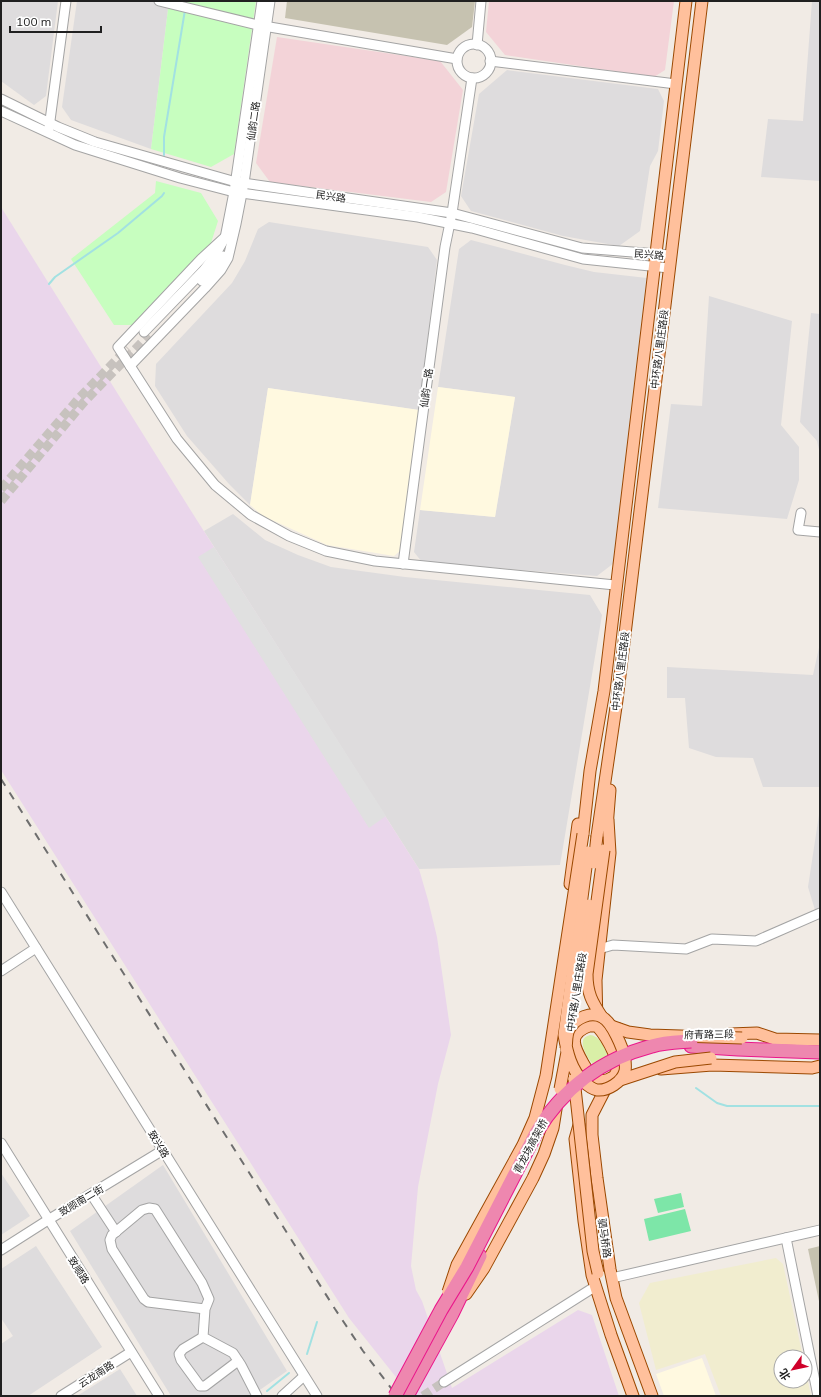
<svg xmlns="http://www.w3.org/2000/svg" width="821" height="1397" viewBox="0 0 821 1397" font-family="Mulish,'Noto Sans SC',sans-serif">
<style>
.residential{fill:#dedcdd}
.commercial{fill:#f3d3d8}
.industrial{fill:#ead6eb}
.education{fill:#fff9e0}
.construction{fill:#c6c2b0}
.farmland{fill:#f1edcf}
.grass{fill:#d9efa7}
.park{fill:#c7febf}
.pitch{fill:#7de6a8}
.parking{fill:#e0e0e0}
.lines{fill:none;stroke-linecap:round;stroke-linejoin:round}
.stream{stroke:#a2e1e2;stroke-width:2}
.minor-tunnel{stroke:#c7c2be;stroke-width:9;stroke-dasharray:9 4.5;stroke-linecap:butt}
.minor-casing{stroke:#a4a4a4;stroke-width:11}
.major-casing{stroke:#9b4800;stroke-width:13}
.highway-casing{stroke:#ea178b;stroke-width:15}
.minor{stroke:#fff;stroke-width:9}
.major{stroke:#ffc09c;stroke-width:11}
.highway{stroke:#ee87af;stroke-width:13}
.rail{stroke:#6e6e6e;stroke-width:2;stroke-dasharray:8 8;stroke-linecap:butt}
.major-bridge-casing{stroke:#9b4800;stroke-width:13;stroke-linecap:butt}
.highway-bridge-casing{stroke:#ea178b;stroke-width:15;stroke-linecap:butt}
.major-bridge{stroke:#ffc09c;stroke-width:11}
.highway-bridge{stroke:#ee87af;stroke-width:13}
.labels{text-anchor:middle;stroke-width:4;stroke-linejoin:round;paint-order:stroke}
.street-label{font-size:10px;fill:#202020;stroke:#fff}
</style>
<rect width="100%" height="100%" fill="#f1ebe5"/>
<g class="residential">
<polygon points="1,1 58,1 46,96 34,105 1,81"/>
<polygon points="77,1 169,1 151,149 71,120 62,107"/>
<polygon points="812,1 820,1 820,181 761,177 768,119 803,121"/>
<polygon points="507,70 658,89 664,101 658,151 650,166 640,231 619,246 563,236 471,211 461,196 479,94"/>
<polygon points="269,222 428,247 437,260 419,410 268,388 250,505 229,484 187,436 155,386 156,364 232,283 245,261 258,229"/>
<polygon points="471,240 565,265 594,272 647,278 614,563 597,576 422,562 414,552 420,510 495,517 515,397 438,387 459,249"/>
<polygon points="709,296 792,321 781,425 799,447 799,480 787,519 658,508 671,404 702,406"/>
<polygon points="811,313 820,314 820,454 817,441 800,422"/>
<polygon points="233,514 265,540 298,555 331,567 405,577 590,595 602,615 560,865 419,869 204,531"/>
<polygon points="820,643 820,787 763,787 753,758 716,757 689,748 685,698 667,698 667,667 813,675"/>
<polygon points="820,808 820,907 815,910 808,887"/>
<polygon points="163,1165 287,1371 251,1396 171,1396 70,1231"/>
<polygon points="1,1173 30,1216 1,1235"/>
<polygon points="36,1246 102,1347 28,1396 1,1396 1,1344 13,1336 1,1318 1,1269"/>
<polygon points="120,1369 137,1396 77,1396"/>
</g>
<g class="commercial">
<polygon points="489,1 674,1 665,70 654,77 505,55 486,32"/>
<polygon points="277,37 440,61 463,90 446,192 431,202 270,182 256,163"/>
</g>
<polygon class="industrial" points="1,207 193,514 419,869 428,900 437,937 451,1035 438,1084 418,1187 411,1266 416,1290 422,1301 452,1388 578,1310 592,1315 619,1396 411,1396 349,1318 1,770"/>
<g class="education">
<polygon points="438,387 515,397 495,517 420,510"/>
<polygon points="268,388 419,410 401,550 394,556 327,545 263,516 250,505"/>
<polygon points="702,1358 716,1396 664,1396 656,1374"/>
</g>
<g class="construction">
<polygon points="287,1 475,1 472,27 447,45 285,18"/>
<polygon points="820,1246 820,1306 808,1249"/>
</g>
<polygon class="farmland" points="776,1258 783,1264 803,1357 781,1357 781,1381 805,1381 805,1368 811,1396 721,1396 705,1354 656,1370 639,1303 650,1283"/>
<path class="grass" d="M 590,1035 C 600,1036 605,1048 608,1058 L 595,1066 C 590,1062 581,1048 583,1041 C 583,1038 587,1036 590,1035 Z"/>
<g class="park">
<polygon points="169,1 256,1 234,154 211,167 151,149"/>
<polygon points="156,181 201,193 218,221 211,243 134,325 114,325 71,259 155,193"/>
</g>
<g class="pitch">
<polygon points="681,1193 684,1207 658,1213 654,1199"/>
<polygon points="685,1209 691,1231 649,1241 644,1219"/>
</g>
<polygon class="parking" points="214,547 386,816 369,828 198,557"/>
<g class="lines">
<g class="stream">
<polyline points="164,155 164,137 185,10"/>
<polyline points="49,284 55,277 118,233 162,196 164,193"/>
<polyline points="696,1088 717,1103 727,1106 820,1106"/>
<polyline points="307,1354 317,1322"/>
<polyline points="267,1391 289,1373"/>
</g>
<g class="minor-tunnel">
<polyline points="1,489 80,397 128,348"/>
<polyline points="1,501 84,402 149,335"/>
<polyline points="423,1396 444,1382"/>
</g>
<g class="minor-casing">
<g id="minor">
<polyline points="159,1 258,25 457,59"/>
<circle cx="474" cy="61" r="17"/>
<polyline points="477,45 481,1"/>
<polyline points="490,61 676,84"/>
<polyline points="1,99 58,127 95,142 236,182 452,213 582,248 670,255"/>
<polyline points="1,111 75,145 180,178 234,192 418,217 472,228 583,259 669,268"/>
<polyline points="49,128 66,1"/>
<polyline points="226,236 201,259 118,347 177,439 215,485 251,515 289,536 326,551 375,561 615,585"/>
<polyline points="202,281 223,256"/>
<polyline points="144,332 203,271 214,257 225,238 234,192 262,1"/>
<polyline points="130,366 205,288 221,270 228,258 236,224 244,183 270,1"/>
<polyline points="801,513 798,530 820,532"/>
<polyline points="403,564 445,247 452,213 472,78"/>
<polyline points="1,892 317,1396"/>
<polyline points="599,949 613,945 686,949 712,939 756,941 820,913"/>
<polyline points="1,971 36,948"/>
<polyline points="1,1143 159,1396"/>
<polyline points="91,1194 116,1232"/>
<polyline points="786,1238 818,1396"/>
<polyline points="1,1250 48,1220 163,1150"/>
<polyline points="612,1278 820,1230"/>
<polyline points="205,1309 148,1302 144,1299 112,1249 110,1240 112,1235 142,1210 149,1208 155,1209 202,1283 209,1299 205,1309 203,1337 233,1353 241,1365 257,1396"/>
<polyline points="203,1337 183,1349 179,1354 181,1360 200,1386 205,1386 238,1361"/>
<polyline points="444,1382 596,1286"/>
<polyline points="61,1396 131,1352"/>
<polyline points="282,1396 304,1376"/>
</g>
</g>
<g class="major-casing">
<g id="major">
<polyline points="608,820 610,853 596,980 597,1026 619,1029"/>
<polyline points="607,827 610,790"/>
<polyline points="583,834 590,771 604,691 686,1"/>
<polyline points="597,836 617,700 702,1"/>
<polyline points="570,884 578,824"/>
<path d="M 589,1026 L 597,1026 C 605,1035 627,1068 612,1078 C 608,1080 604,1081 600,1080 C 591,1077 587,1070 583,1063 C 574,1047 567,1034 589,1026 Z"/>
<polyline points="568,1027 574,1046"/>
<polyline points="730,1034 757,1033 775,1039 820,1040"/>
<polyline points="661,1069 712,1065 812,1068 820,1066"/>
<polyline points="611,1078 592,1115 592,1135 597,1178 610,1269 616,1298 652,1396"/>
<polyline points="579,1125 575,1139 584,1221 592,1275 611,1335 633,1396"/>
<polyline points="466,1294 484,1268 533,1178 544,1154 553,1128 557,1103"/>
</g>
</g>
<g class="highway-casing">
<g id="highway">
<polyline points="691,1046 738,1049 820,1052"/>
<polyline points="407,1396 452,1314 480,1256"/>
</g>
</g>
<use href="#minor" class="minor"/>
<use href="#major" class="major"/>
<use href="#highway" class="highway"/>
<polyline class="rail" points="1,779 335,1309 363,1351 397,1396"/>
<g class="major-bridge-casing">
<g id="major-bridge">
<polyline points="594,863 597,836"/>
<polyline points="582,956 589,905"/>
<path d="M 602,1017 C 592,1002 587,993 587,974 L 604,850"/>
<polyline points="611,1026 628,1032 650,1035 742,1038"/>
<path d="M 566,1049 C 567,1042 566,1033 570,1028 C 576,1018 591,1011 602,1017 C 612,1022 623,1048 625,1059 C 625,1062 626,1067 625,1071 C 622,1082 608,1091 597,1090 C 593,1089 587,1085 584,1082 C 571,1070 567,1052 564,1035 L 588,852"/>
<polyline points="574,1079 593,1251 598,1273"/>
<polyline points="620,1080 675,1062 711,1058"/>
<polyline points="560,1089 567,1052"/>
<polyline points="448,1292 457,1265 523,1145 535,1118 546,1076 583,834"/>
</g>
</g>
<g class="highway-bridge-casing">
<path id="highway-bridge" d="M 395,1396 L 441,1310 L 467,1267 L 536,1133 C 562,1089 602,1059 652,1046 C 665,1042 678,1042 691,1041"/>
</g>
<use href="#major-bridge" class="major-bridge"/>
<use href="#highway-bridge" class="highway-bridge"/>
</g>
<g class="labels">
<g class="street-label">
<text transform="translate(253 121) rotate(-82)" y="4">仙韵二路</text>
<text transform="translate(331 196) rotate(8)" y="4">民兴路</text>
<text transform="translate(649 254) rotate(5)" y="4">民兴路</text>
<text transform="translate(659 349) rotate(-83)" y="4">中环路八里庄路段</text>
<text transform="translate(426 388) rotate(-82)" y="4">仙韵一路</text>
<text transform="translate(620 671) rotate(-83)" y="4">中环路八里庄路段</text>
<text transform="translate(576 992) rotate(-81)" y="4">中环路八里庄路段</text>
<text transform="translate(709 1034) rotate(-1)" y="4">府青路三段</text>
<text transform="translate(159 1144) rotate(59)" y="4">致兴路</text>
<text transform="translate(530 1146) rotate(-62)" y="4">青龙场高架桥</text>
<text transform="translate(81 1200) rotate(-31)" y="4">致顺南二街</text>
<text transform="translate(605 1238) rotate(82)" y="4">驷马桥路</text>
<text transform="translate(79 1270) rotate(58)" y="4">致顺路</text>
<text transform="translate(96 1374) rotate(-32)" y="4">云龙南路</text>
</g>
</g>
<rect width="821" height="1397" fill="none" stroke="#202020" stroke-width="4"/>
<g transform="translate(793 1369) rotate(237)"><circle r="19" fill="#ffffff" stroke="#a6a6a6"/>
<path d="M0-3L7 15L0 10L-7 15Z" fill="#cf002a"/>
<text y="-6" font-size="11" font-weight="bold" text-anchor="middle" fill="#202020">北</text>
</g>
<path d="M10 26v6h91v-6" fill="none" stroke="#202020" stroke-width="2"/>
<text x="16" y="26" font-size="12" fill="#202020" stroke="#ffffff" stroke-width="3" paint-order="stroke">100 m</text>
</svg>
